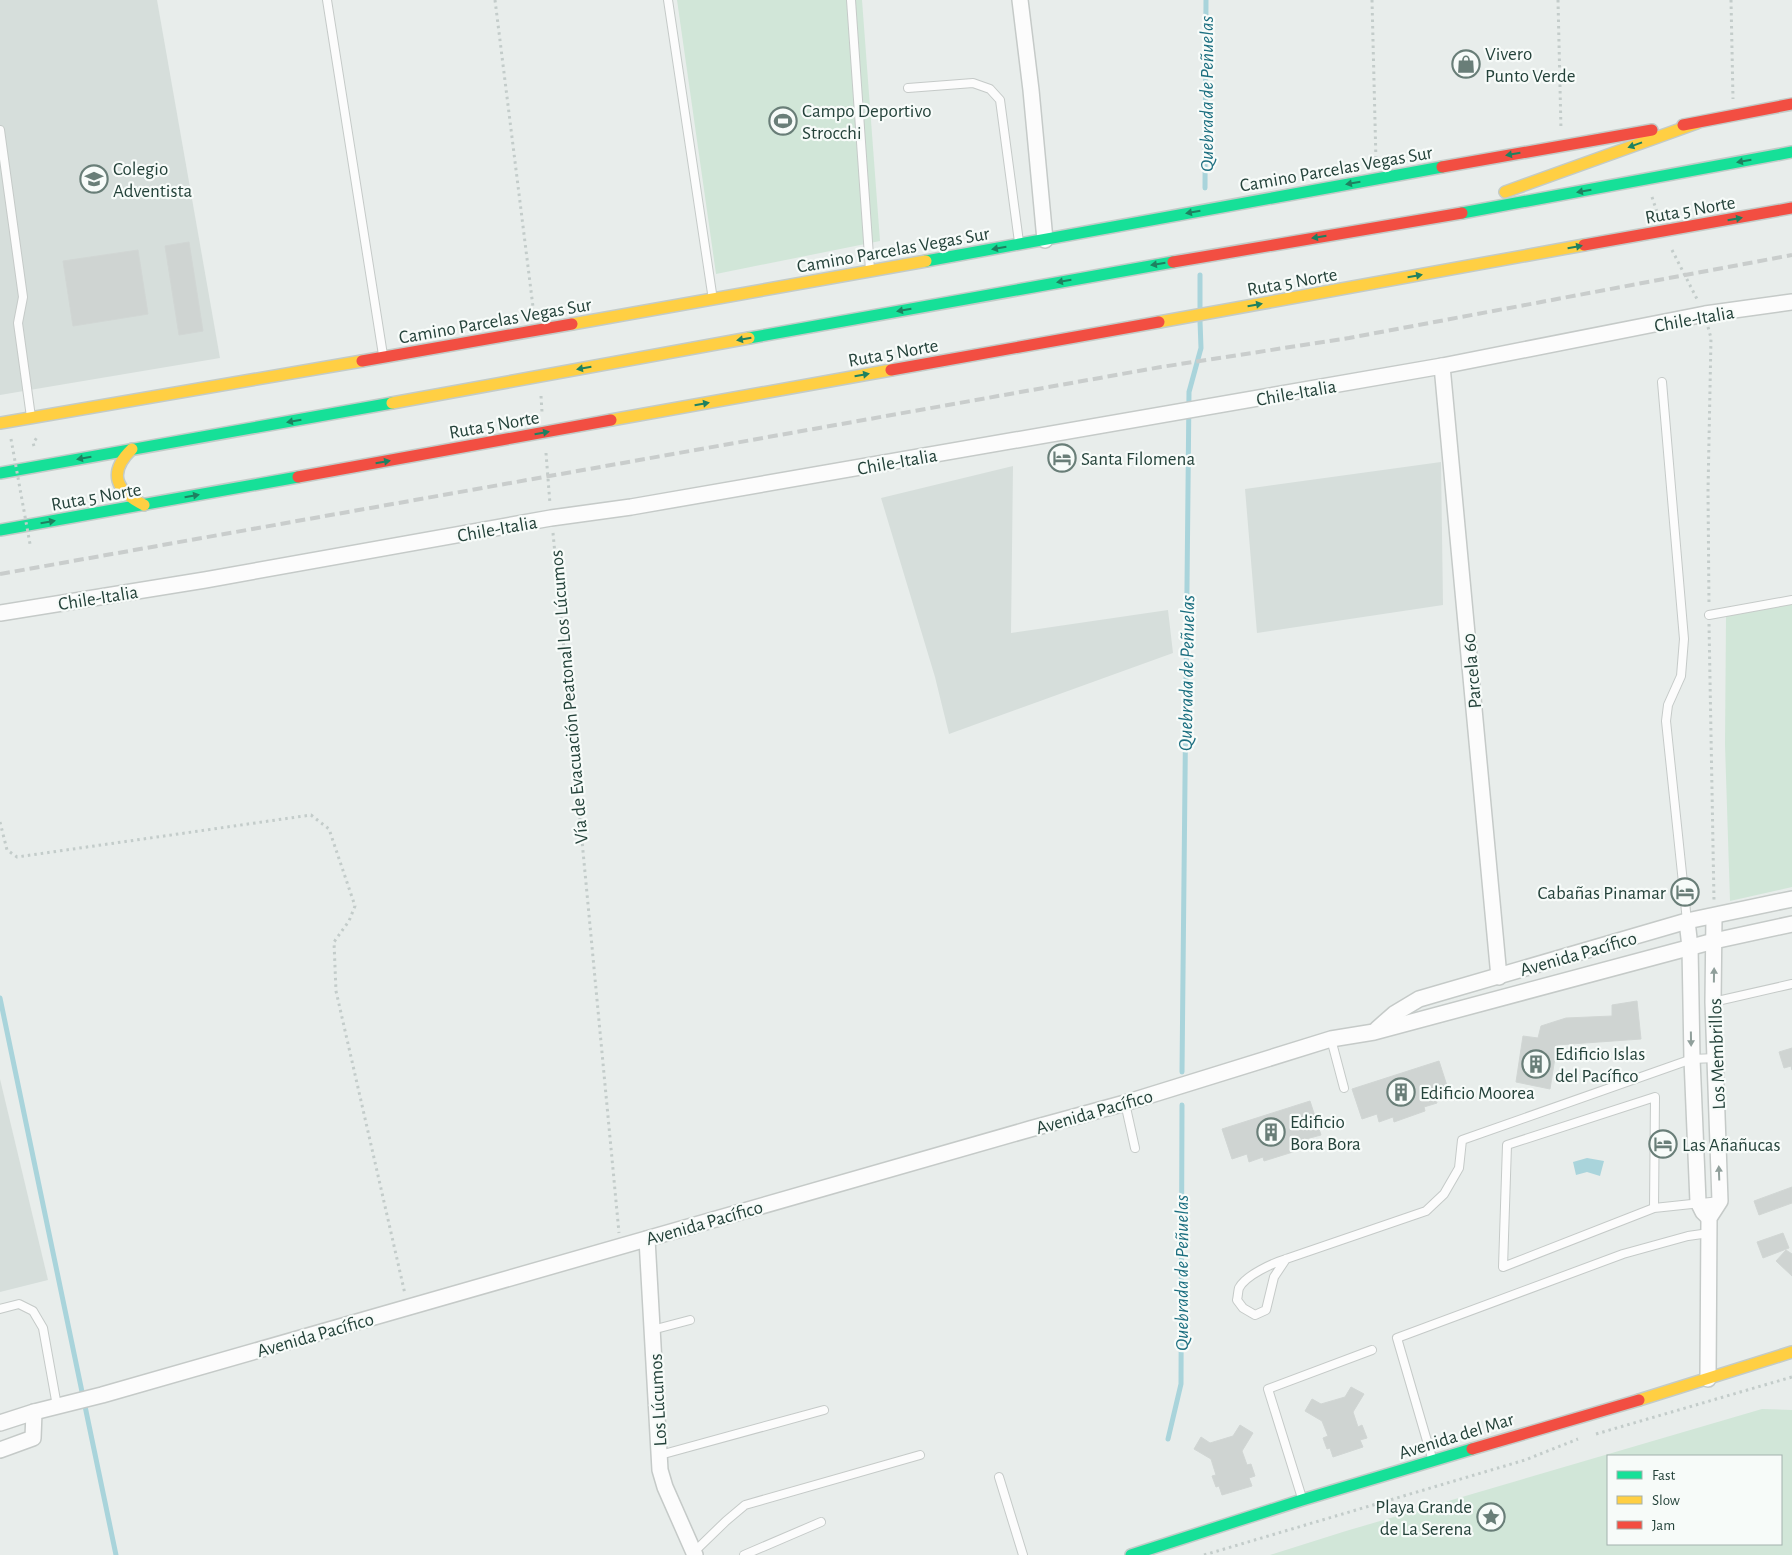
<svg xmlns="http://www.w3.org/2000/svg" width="1792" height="1555" viewBox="0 0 1792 1555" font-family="'Alegreya Sans',sans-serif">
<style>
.built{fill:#d6dedb}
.green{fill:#d1e6d8;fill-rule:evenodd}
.water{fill:#a9d4db}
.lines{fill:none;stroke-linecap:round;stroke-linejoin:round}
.stream{stroke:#a9d4db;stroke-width:5}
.building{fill:#cfd4d2;stroke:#d1d6d4}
.lane-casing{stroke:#c5cac8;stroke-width:10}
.street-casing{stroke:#c5cac8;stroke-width:18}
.fast-casing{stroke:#c3cbc8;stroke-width:14}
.slow-casing{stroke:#c3cbc8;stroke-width:14}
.jam-casing{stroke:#c3cbc8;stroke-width:14}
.path{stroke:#c3ccca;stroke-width:3;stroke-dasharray:2.5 4;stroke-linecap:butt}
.lane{stroke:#fcfcfc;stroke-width:8}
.street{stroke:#fcfcfc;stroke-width:15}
.fast{stroke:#16e098;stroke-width:11}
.slow{stroke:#ffcf43;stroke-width:11}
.jam{stroke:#f24e42;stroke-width:11}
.rail{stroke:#c9cdcc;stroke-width:4;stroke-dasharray:10 5;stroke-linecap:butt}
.path-bridge{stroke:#c3ccca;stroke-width:3;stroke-dasharray:2.5 4;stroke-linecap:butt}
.oneway{fill:#1e8160}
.oneway2{fill:#909f9b}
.labels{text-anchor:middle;stroke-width:4.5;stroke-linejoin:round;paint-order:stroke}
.poi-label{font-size:19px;fill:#24423a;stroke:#f7fbf9;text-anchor:start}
.street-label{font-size:19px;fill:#24423a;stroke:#f7fbf9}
.water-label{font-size:20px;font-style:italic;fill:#1c6f80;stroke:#f7fbf9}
</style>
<rect width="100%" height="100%" fill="#e8edeb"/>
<g class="built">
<polygon points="0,0 157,0 220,358 0,395"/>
<polygon points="1441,462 1443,605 1257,633 1245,489"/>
<polygon points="1013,466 1011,633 1168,610 1173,653 949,734 935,677 881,498"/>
<polygon points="0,1079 48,1280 0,1292"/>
</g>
<g class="green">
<polygon points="677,0 862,0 880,241 716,274"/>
<polygon points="1792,604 1792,887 1730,901 1725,745 1726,616"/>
<path d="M 1762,1409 L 1792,1410 L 1792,1555 L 1270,1555 L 1346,1531 ZM 1608,1456 L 1781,1456 L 1781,1544 L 1608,1544 Z"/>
</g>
<polygon class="water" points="1587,1158 1604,1161 1600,1176 1587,1172 1576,1175 1573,1162"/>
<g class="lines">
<g class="stream">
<polyline points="1205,188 1206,0"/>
<polyline points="1200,275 1200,307"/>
<polyline points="0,998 116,1555"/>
<polyline points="1182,1072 1189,392 1201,348 1200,321"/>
<polyline points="1168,1439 1181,1384 1182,1105"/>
</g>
</g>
<g class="building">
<polygon points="189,242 203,331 179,335 165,246"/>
<polygon points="138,250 148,314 73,326 63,261"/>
<polygon points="1637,1001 1641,1039 1557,1045 1550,1089 1516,1082 1523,1036 1538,1038 1541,1026 1566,1018 1612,1016 1612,1005"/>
<polygon points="1792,1048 1792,1070 1791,1066 1784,1068 1779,1052"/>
<polygon points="1439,1061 1450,1095 1436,1099 1437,1103 1424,1107 1425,1111 1394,1122 1393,1117 1379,1122 1377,1114 1362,1119 1352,1089"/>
<polygon points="1310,1101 1321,1135 1306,1139 1308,1143 1294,1147 1296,1151 1264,1161 1263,1157 1249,1162 1247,1154 1232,1159 1222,1129"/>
<polygon points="1792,1187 1792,1203 1759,1215 1754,1201"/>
<polygon points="1783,1233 1789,1248 1763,1258 1757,1242"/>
<polygon points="1786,1250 1792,1254 1792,1276 1776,1261"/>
<polygon points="1351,1387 1364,1394 1353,1412 1358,1427 1362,1425 1367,1438 1360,1440 1363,1447 1333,1457 1330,1448 1327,1449 1323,1438 1328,1436 1322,1421 1305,1411 1312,1399 1321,1404 1345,1397"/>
<polygon points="1240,1425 1253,1433 1242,1451 1247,1465 1251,1464 1255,1476 1249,1478 1252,1486 1222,1495 1219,1486 1216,1487 1212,1476 1216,1475 1211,1459 1194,1449 1201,1437 1210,1443 1233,1436"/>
</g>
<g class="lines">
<g class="lane-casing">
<g id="lane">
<polyline points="327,0 383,355"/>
<polyline points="668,0 713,300"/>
<polyline points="851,0 870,270"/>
<polyline points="908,88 973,83 990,89 1000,100 1019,242"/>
<polyline points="0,130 23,297 18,323 31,417"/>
<polyline points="1662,382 1684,639 1681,676 1668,705 1666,721 1687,921"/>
<polyline points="1709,615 1792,600"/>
<polyline points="1713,1002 1792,984"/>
<polyline points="1331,1039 1344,1088"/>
<polyline points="1125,1103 1135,1148"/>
<polyline points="1654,1208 1655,1097 1507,1145 1503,1267 1654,1208 1720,1201"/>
<path d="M 1286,1259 L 1274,1277 L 1266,1310 L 1255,1315 L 1243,1308 L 1237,1300 C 1238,1296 1238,1291 1239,1288 C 1246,1275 1273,1263 1286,1259 L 1426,1211 L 1444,1194 L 1459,1168 L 1462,1140 L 1692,1059 L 1716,1058"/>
<polyline points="0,1309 19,1304 33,1311 43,1328 57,1406"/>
<polyline points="652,1330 690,1320"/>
<polyline points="660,1455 824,1410"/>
<polyline points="1432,1458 1397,1338 1623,1254 1688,1236 1709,1233"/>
<polyline points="999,1477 1023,1555"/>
<polyline points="1302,1498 1268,1389 1372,1350"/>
<polyline points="694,1552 726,1521 745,1505 920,1455"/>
<polyline points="744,1555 821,1522"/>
</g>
</g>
<g class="street-casing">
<g id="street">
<polyline points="1020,0 1031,90 1045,240"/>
<polyline points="1442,366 1499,977"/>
<polyline points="0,613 205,580 551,518 631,507 1442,366 1705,314 1792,302"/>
<polyline points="1687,921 1690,947 1692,1059 1698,1202 1703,1212 1709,1218"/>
<polyline points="1377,1029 1394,1014 1419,999 1687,921 1792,899"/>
<polyline points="647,1239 660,1470 665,1487 695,1555"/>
<polyline points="1708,1379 1709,1218 1720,1201 1713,1002 1714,916"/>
<polyline points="0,1423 34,1412 102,1395 1030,1129 1125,1103 1331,1039 1374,1032 1714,941 1792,924"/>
<polyline points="0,1450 33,1438 34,1412"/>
</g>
</g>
<g class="fast-casing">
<g id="fast">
<polyline points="1462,213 1792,152"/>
<polyline points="926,261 1442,167"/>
<polyline points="749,338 1173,262"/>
<polyline points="0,473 392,403"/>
<polyline points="0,530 298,477"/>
<polyline points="1131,1555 1302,1500 1472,1449"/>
</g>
</g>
<g class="slow-casing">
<g id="slow">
<polyline points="1505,192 1697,123"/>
<polyline points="1159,322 1584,245"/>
<polyline points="572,324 926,261"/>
<polyline points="392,403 749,338"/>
<polyline points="611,420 891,370"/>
<polyline points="0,423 362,361"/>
<path d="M 132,449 C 107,473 116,491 144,505"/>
<polyline points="1639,1400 1792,1352"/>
</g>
</g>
<g class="jam-casing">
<g id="jam">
<polyline points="1683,125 1792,104"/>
<polyline points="1442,167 1652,130"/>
<polyline points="1584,245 1792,208"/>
<polyline points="1173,262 1462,213"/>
<polyline points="362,361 572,324"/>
<polyline points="891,370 1159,322"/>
<polyline points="298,477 611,420"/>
<polyline points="1472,1449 1639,1400"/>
</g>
</g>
<g class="path">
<polyline points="495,0 534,315"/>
<polyline points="1372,0 1376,162"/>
<polyline points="1558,0 1561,130"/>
<polyline points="1731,0 1733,99"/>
<polyline points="1652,197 1657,212"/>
<polyline points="1672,250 1698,301"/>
<polyline points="1708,327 1711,338 1708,491 1709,606"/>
<polyline points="541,396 542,412"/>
<polyline points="34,446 33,443 38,436"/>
<polyline points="546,453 550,504"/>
<polyline points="553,533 619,1233"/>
<polyline points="1709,624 1714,901"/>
<polyline points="0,822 7,850 17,857 311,815 329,829 355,906 349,921 334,942 336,991 405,1294"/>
<polyline points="1596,1434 1792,1377"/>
<polyline points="1204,1555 1525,1460 1578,1439"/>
</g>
<use href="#lane" class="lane"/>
<use href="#street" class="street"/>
<use href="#fast" class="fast"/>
<use href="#slow" class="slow"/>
<use href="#jam" class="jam"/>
<polyline class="rail" points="0,574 1161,367 1349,338 1792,255"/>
<polyline class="path-bridge" points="11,439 30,544"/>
</g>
<defs><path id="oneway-solid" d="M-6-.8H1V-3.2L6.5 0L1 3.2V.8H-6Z" transform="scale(1.25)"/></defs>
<g class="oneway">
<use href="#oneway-solid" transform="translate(1635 145) rotate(160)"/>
<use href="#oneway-solid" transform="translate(1513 154) rotate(170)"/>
<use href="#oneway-solid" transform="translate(1744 161) rotate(170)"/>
<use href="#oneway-solid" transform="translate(1353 183) rotate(170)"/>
<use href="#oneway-solid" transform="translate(1584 191) rotate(170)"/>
<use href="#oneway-solid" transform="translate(1193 212) rotate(170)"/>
<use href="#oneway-solid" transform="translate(1735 219) rotate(-10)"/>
<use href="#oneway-solid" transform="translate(1319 237) rotate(171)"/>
<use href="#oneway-solid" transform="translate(1575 247) rotate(-10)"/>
<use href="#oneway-solid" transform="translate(999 248) rotate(170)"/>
<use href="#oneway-solid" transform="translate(1158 264) rotate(171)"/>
<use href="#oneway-solid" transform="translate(1415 276) rotate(-10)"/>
<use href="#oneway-solid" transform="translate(1064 281) rotate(170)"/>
<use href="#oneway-solid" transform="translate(1255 305) rotate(-10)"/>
<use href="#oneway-solid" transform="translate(904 310) rotate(170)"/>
<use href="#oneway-solid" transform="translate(744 339) rotate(170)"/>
<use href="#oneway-solid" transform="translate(584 368) rotate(170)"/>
<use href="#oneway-solid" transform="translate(862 375) rotate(-10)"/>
<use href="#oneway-solid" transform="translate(702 404) rotate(-10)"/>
<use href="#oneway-solid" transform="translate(294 421) rotate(170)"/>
<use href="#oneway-solid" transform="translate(542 433) rotate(-10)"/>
<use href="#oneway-solid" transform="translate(84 458) rotate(170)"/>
<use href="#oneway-solid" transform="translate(383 462) rotate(-10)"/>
<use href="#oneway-solid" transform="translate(192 496) rotate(-10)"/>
<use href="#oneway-solid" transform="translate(48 522) rotate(-10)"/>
</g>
<g class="oneway2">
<use href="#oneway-solid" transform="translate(1714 975) rotate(-89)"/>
<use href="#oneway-solid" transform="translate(1691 1039) rotate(89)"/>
<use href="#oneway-solid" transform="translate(1719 1173) rotate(-92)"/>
</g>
<defs>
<g id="shop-ring" transform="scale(1.4375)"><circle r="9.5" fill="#f7fbf9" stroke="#697e78" stroke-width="1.5"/><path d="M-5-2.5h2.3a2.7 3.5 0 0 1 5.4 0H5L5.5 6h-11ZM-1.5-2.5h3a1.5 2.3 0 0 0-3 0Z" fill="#697e78"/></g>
<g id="stadium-ring" transform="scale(1.4375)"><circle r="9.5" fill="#f7fbf9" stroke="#697e78" stroke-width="1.5"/><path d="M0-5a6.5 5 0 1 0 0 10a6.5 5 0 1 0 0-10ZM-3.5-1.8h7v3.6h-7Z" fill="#697e78"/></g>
<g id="school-ring" transform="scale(1.4375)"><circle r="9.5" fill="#f7fbf9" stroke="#697e78" stroke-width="1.5"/><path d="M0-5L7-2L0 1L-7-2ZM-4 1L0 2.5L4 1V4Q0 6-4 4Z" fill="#697e78"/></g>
<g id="hotel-ring" transform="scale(1.4375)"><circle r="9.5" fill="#f7fbf9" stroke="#697e78" stroke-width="1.5"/><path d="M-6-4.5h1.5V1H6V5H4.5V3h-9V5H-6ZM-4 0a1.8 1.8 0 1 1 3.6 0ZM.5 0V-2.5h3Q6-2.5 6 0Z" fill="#697e78"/></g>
<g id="building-ring" transform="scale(1.4375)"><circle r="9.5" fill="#f7fbf9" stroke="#697e78" stroke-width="1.5"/><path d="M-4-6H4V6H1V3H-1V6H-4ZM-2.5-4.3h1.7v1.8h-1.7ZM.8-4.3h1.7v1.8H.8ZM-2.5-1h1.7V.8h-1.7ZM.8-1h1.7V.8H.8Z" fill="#697e78"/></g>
<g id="sight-ring" transform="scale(1.4375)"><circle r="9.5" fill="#f7fbf9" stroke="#697e78" stroke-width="1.5"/><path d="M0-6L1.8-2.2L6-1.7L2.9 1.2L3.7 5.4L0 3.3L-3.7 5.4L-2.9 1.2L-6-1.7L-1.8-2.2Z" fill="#697e78"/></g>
</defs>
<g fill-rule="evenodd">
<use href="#shop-ring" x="1466" y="64"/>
<use href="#stadium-ring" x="783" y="121"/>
<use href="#school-ring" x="94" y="179"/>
<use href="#hotel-ring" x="1062" y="458"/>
<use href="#hotel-ring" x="1685" y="892"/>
<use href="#building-ring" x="1536" y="1064"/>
<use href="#building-ring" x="1401" y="1092"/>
<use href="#building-ring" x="1271" y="1132"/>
<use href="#hotel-ring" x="1663" y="1144"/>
<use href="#sight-ring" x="1491" y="1517"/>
</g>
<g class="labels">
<g class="poi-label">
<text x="1485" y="60">Vivero<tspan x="1485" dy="22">Punto Verde</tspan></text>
<text x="802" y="117">Campo Deportivo<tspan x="802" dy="22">Strocchi</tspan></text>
<text x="113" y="175">Colegio<tspan x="113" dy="22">Adventista</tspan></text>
<text x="1081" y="465">Santa Filomena</text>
<text x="1666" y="899" text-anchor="end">Cabañas Pinamar</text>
<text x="1555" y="1060">Edificio Islas<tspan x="1555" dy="22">del Pacífico</tspan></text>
<text x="1420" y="1099">Edificio Moorea</text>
<text x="1290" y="1128">Edificio<tspan x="1290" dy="22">Bora Bora</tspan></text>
<text x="1682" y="1151">Las Añañucas</text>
<text x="1472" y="1513" text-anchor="end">Playa Grande<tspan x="1472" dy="22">de La Serena</tspan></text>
</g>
<g class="street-label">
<text transform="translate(1336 168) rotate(-10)" y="7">Camino Parcelas Vegas Sur</text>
<text transform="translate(1690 209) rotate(-10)" y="7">Ruta 5 Norte</text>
<text transform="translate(893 249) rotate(-10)" y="7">Camino Parcelas Vegas Sur</text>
<text transform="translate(1292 281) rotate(-10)" y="7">Ruta 5 Norte</text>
<text transform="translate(1694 318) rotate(-10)" y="7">Chile-Italia</text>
<text transform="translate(495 320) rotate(-10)" y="7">Camino Parcelas Vegas Sur</text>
<text transform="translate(893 352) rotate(-10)" y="7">Ruta 5 Norte</text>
<text transform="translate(1296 392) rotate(-10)" y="7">Chile-Italia</text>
<text transform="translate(494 424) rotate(-10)" y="7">Ruta 5 Norte</text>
<text transform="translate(897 461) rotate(-10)" y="7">Chile-Italia</text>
<text transform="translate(96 496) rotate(-10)" y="7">Ruta 5 Norte</text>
<text transform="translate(497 528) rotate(-10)" y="7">Chile-Italia</text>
<text transform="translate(98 597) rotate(-9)" y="7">Chile-Italia</text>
<text transform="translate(1471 671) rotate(-95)" y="7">Parcela 60</text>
<text transform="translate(568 697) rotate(-95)" y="7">Vía de Evacuación Peatonal Los Lúcumos</text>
<text transform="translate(1578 953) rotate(-16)" y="7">Avenida Pacífico</text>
<text transform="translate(1716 1054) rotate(-92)" y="7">Los Membrillos</text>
<text transform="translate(1094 1111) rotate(-16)" y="7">Avenida Pacífico</text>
<text transform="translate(704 1222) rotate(-16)" y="7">Avenida Pacífico</text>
<text transform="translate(315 1334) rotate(-16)" y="7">Avenida Pacífico</text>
<text transform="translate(657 1400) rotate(-93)" y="7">Los Lúcumos</text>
<text transform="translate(1456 1435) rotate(-17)" y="7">Avenida del Mar</text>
</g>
<g class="water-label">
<text transform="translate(1206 94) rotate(-90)" y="7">Quebrada de Peñuelas</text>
<text transform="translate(1186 673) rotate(-89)" y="7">Quebrada de Peñuelas</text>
<text transform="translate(1181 1273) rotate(-90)" y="7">Quebrada de Peñuelas</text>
</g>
</g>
<rect x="1607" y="1455" width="175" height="90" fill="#f7fbf9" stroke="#a3b1ad"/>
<rect x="1617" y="1471" width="25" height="8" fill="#16e098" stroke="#a3b1ad"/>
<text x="1652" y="1480" font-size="15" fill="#24423a">Fast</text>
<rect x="1617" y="1496" width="25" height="8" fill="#ffcf43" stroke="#a3b1ad"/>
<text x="1652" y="1505" font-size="15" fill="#24423a">Slow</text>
<rect x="1617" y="1521" width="25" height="8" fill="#f24e42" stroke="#a3b1ad"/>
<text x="1652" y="1530" font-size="15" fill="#24423a">Jam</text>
</svg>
